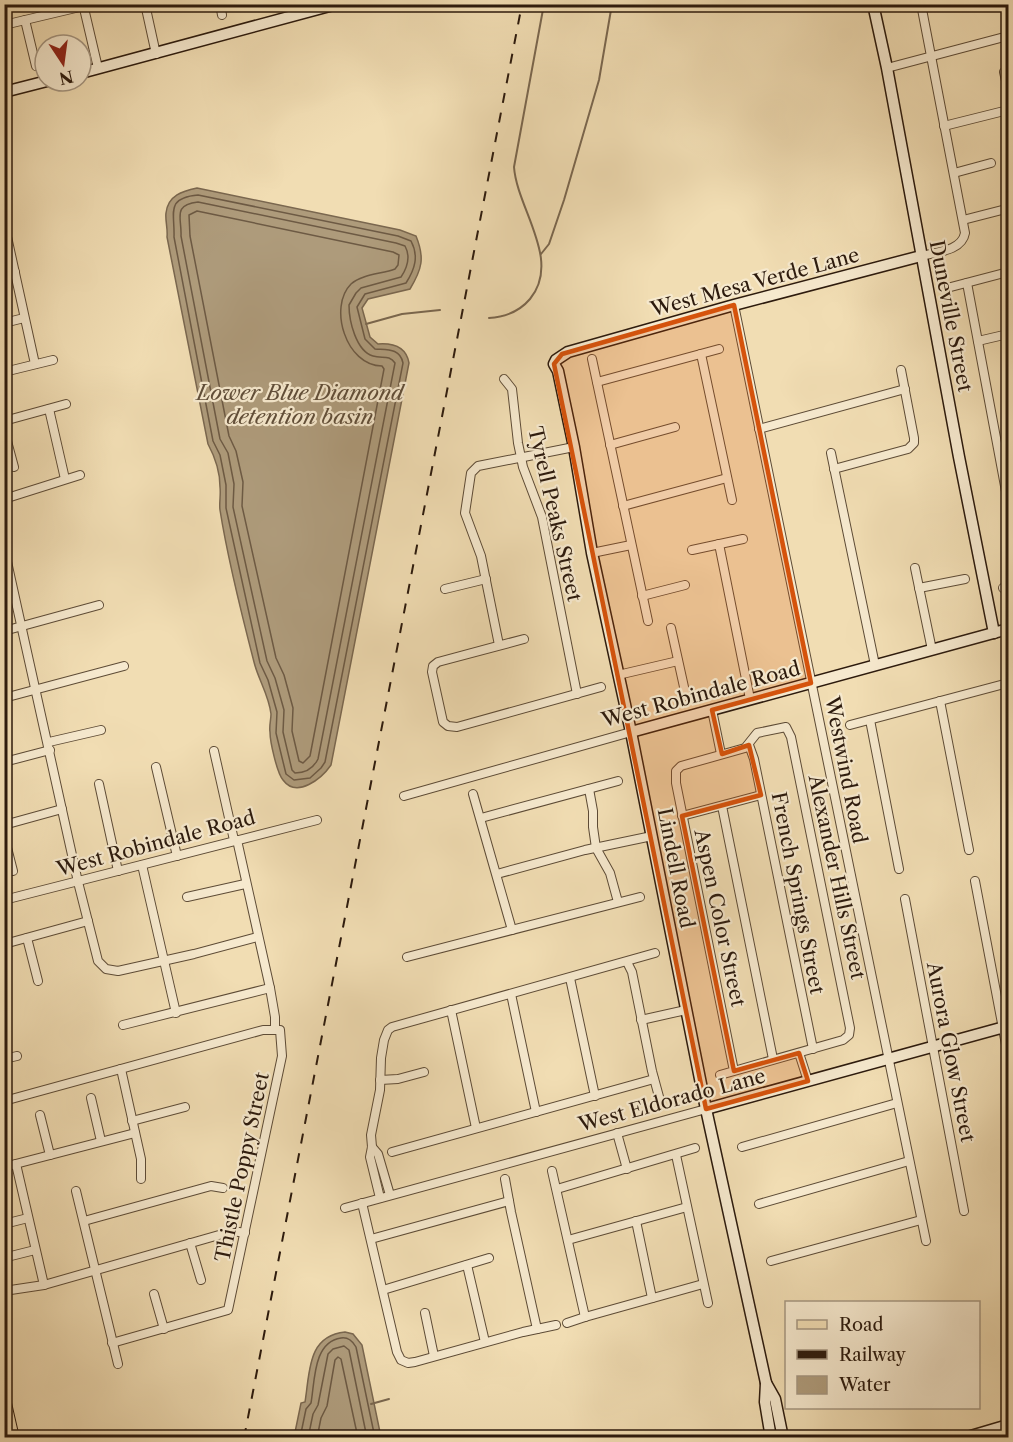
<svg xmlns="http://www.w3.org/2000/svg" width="1013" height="1442" viewBox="0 0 1013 1442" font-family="'Libre Caslon Text',serif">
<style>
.water{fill:#ae9b7b;stroke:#7a674f;stroke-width:1.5}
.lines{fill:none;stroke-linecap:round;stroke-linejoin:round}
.shore{stroke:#6d5a44;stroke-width:1.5}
.stream{stroke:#7a674f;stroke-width:2}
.street-casing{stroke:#5d4b36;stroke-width:10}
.secondary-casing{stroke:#2c1a0d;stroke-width:13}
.primary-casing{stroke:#2c1a0d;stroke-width:14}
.street{stroke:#f6e9ce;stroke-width:8}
.secondary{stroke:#f6e9ce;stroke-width:10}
.primary{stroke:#f1ddb3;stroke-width:12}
.rail{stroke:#2c1a0d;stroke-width:2;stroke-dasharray:10 10;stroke-linecap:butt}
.marked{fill:#d5530c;fill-opacity:0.2;stroke:#d5530c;stroke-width:4.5;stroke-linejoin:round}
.labels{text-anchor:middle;stroke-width:4.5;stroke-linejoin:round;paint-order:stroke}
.street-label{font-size:20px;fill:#2c1a0d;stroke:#f6e9ce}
.water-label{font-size:21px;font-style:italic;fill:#604e39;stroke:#f6e9ce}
</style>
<rect width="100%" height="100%" fill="#f1ddb3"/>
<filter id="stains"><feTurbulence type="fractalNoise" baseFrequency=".00333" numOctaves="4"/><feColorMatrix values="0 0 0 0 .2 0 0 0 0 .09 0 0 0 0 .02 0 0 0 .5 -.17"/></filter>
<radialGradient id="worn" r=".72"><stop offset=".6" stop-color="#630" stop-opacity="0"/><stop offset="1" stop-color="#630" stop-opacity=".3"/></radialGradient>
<g class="water">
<path d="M 197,188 L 400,230 L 416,236 C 425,258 422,269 410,289 L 368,299 L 362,308 L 370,337 L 378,344 C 392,343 406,346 409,363 L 331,765 C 322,778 297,799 283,780 C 277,773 270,742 270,732 C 269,726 271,720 271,714 C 269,695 258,679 254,662 C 241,612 228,561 220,510 C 219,503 221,495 220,487 C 220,472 215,457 208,444 L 167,237 C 168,229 165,220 166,213 C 168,195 183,191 197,188 Z"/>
<path d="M 345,1332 L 353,1334 L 362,1345 L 381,1437 L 294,1437 L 301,1403 L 305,1402 C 310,1372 307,1336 345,1332 Z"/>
</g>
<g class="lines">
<g class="shore">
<path d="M 198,195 L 398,236 L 411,241 C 419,256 415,269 406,283 L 365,294 L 357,307 L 365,339 L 375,349 C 387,350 400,348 403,363 L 325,762 L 321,768 L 310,778 L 294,780 L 286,774 L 276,733 L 277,712 L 268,680 L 260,663 L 226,508 L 226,485 L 220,455 L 213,441 L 174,237 C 175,213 165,198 198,195 Z"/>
<path d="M 198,202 L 396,243 L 405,246 C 411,257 407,268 401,277 L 361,288 L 356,293 L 349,305 C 349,321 356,351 373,356 C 382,359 389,354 395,363 L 318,759 C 313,769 306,773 295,773 L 292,770 L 283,732 L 284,710 L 275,678 L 267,661 L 233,507 L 234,484 L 228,453 L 220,439 L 181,236 C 182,218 172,205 198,202 Z"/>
<path d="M 197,211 L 393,252 L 399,255 L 398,265 L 395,269 C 382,274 362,274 351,284 C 328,307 346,366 382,366 L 384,369 L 310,756 L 303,763 L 299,761 L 292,731 L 293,708 L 284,675 L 276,658 L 242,506 L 243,482 L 236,451 L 229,436 L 190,236 L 189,215 Z"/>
<path d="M 300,1438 L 306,1409 L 311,1403 C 315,1381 313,1342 341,1338 C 348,1337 352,1340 356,1347 L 375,1438"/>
<polyline points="308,1438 313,1414 318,1405 328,1354 333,1349 344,1346 349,1350 367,1438"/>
<polyline points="317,1438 321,1418 327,1406 335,1360 338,1357 341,1359 358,1438"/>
</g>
<g class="stream">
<polyline points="541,254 549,244 564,200 599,80 612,4"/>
<path d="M 489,318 C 505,317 519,312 530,299 C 562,260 517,209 514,167 L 544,4"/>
<polyline points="366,324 402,314 440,310"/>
<polyline points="371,1404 389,1399"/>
</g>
<g class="street-casing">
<g id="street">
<polyline points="83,4 98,68"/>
<polyline points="145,4 156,54"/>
<polyline points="220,4 222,15"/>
<path d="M 921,4 L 965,233 C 962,251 936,252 921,256"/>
<polyline points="25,20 36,66"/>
<polyline points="4,25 84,6"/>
<polyline points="887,68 1008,36"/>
<polyline points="1004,72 1008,89"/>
<polyline points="944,126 1008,110"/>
<polyline points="954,173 991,163"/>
<polyline points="963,220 1002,210"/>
<polyline points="4,223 35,364"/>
<polyline points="4,274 15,272"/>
<polyline points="967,283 1008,502"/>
<polyline points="947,288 1008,272"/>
<polyline points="734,305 926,1241"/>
<polyline points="4,323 24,318"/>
<polyline points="978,341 1008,334"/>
<polyline points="701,354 732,500"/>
<polyline points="592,359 648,621"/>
<polyline points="4,372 53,360"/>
<polyline points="504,379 512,389 518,443 523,467 542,517 577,694"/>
<polyline points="597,382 719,349"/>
<polyline points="49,409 65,479"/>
<polyline points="4,421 66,404"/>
<polyline points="759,429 905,389"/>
<polyline points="4,430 14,467"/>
<polyline points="610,445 675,427"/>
<polyline points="831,453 875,665"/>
<polyline points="834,469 908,449 914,443 914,438 901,370"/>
<polyline points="4,499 80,475"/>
<polyline points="623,506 727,478"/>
<polyline points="719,544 750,699"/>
<polyline points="4,548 78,882 98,961 106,969 118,971 194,954 257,937"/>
<polyline points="692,550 743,539"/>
<polyline points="592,553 631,545"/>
<polyline points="915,568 932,650"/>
<polyline points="919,588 965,579"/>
<polyline points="1003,588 1008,587"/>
<polyline points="445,589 486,579"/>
<polyline points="642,596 685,585"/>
<polyline points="671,628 686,696"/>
<polyline points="4,631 99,605"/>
<polyline points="524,639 438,662 433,666 432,672 443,722 448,726 457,727 601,687"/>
<polyline points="499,645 481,556 465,513 471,473 478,466 574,447"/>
<polyline points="618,675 678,661"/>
<polyline points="4,698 124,666"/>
<polyline points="940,701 969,850"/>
<polyline points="712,710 721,754"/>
<polyline points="870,720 899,869"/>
<polyline points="850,725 1008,683"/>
<polyline points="49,742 101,730"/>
<polyline points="749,745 754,759 813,1049"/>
<polyline points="214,751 234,840"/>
<polyline points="4,762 50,750"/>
<polyline points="156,767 177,856"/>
<polyline points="99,784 118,871"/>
<polyline points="589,789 593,811 593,827 596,848 610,873 618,902"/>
<polyline points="473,794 512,930"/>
<polyline points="404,796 631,732"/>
<polyline points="722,806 773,1059"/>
<polyline points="682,816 761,795"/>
<polyline points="481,818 618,781"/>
<polyline points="4,825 62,809"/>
<polyline points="4,836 13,871"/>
<polyline points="237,840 270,988 275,1017 275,1030"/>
<polyline points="142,865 176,1013"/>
<polyline points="497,874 585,850 652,836"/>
<polyline points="975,881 1008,1055"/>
<polyline points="187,897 245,884"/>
<polyline points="905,899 964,1211"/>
<polyline points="4,900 317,820"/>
<polyline points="27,938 38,981"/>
<polyline points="8,943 88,921"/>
<polyline points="407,957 640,897"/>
<polyline points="627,962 632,972 652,1071 661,1104"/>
<polyline points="570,978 595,1096"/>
<polyline points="511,994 536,1112"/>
<polyline points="4,1003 6,1003"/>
<polyline points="451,1010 476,1128"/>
<polyline points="641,1020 686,1010"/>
<polyline points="123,1025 270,988"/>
<polyline points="799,1053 808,1081"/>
<polyline points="4,1059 17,1056"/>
<polyline points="121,1069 141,1159 141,1179"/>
<polyline points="720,1075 843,1040 849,1035 850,1028 791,737 786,727 757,733 745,748 681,766 676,771 676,783 734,1071"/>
<polyline points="380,1080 398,1079 424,1072"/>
<polyline points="91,1098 101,1141"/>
<polyline points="4,1101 263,1030 280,1030 282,1056 228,1310 112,1343"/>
<polyline points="40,1115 50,1155"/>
<polyline points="132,1121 185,1107"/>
<polyline points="617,1133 627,1169"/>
<polyline points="372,1147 378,1154 390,1195"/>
<polyline points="742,1147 897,1103"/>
<polyline points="392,1152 654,1079"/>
<polyline points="676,1155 708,1303"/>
<polyline points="16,1164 44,1285"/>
<polyline points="4,1167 135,1133"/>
<polyline points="552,1171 585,1317"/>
<polyline points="505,1179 511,1212 537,1329"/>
<polyline points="557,1189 695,1148"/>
<polyline points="76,1191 118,1364"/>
<polyline points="380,1198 370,1157 372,1147 371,1135 380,1090 381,1058 384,1040 388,1030 392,1027 655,953"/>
<polyline points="362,1203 397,1352 401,1360 408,1363 415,1362 523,1332 556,1325"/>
<polyline points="759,1204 909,1161"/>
<polyline points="345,1208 706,1109"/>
<polyline points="84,1221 211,1186 223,1188"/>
<polyline points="636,1221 652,1298"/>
<polyline points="4,1224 28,1218"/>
<polyline points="371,1239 509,1201"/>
<polyline points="568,1240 687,1207"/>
<polyline points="190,1243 201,1280"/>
<polyline points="7,1257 35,1250"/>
<polyline points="771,1261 921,1220"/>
<polyline points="467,1265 485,1342"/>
<polyline points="383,1290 489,1258"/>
<polyline points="4,1291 44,1285 233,1231 245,1233"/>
<polyline points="154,1294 164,1329"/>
<polyline points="425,1313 434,1356"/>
<polyline points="567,1323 585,1317 703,1284"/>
</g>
</g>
<g class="secondary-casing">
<g id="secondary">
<polyline points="873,4 887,68 959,457 994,633"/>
<polyline points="81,73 337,4"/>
<polyline points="4,92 47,81"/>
<polyline points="631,732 1008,629"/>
<polyline points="706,1109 1008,1026"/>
<polyline points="766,1383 775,1399 783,1438"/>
<polyline points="771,1438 765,1402 766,1383 706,1109 631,732 592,553 574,447 558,371 554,364 556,360 568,352 734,305 921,256"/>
<polyline points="964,1438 1008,1425"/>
</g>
</g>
<g class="primary-casing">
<polyline id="primary" points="4,1399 13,1438"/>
</g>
<use href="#street" class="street"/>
<use href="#secondary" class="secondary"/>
<use href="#primary" class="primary"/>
<polyline class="rail" points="244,1438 522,4"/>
</g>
<path class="marked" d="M 734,305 L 811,683 L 712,710 L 722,754 L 749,745 L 761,795 L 682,816 L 734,1071 L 799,1053 L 808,1081 L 706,1109 L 554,364 L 562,354 Z"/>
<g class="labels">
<g class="street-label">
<text transform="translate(755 282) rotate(-15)" y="7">West Mesa Verde Lane</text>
<text transform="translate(951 316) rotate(79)" y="7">Duneville Street</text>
<text transform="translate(555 514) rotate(77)" y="7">Tyrell Peaks Street</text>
<text transform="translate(701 694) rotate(-15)" y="7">West Robindale Road</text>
<text transform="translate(846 770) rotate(79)" y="7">Westwind Road</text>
<text transform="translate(156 843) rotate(-15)" y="7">West Robindale Road</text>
<text transform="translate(676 868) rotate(79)" y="7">Lindell Road</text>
<text transform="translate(837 877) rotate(78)" y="7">Alexander Hills Street</text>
<text transform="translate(798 893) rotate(79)" y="7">French Springs Street</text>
<text transform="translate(720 918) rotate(78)" y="7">Aspen Color Street</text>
<text transform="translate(951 1052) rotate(79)" y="7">Aurora Glow Street</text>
<text transform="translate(672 1100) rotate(-15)" y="7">West Eldorado Lane</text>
<text transform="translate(242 1167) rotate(-78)" y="7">Thistle Poppy Street</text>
</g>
<g class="water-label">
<text x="300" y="400">Lower Blue Diamond<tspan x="300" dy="24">detention basin</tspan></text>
</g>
</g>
<rect width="1013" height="1442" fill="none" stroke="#f1ddb3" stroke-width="24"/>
<rect x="6" y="6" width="1001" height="1430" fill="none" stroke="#2c1a0d" stroke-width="3"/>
<rect x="12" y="12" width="989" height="1418" fill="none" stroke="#2c1a0d" stroke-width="1.5"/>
<rect x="785" y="1301" width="195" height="108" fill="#f6e9ce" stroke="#a59681" stroke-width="1.5"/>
<rect x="797" y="1320" width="30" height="9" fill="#f1ddb3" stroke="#a59681" stroke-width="1.5"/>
<text x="839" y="1331" font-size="18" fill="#2c1a0d">Road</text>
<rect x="797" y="1350" width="30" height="9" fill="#2c1a0d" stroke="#a59681" stroke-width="1.5"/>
<text x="839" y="1361" font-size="18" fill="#2c1a0d">Railway</text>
<rect x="797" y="1376" width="30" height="18" fill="#ae9b7b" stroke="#a59681" stroke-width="1.5"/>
<text x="839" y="1391" font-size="18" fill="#2c1a0d">Water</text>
<g transform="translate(63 63) rotate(167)"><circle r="28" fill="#f6e9ce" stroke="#a59681" stroke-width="1.5"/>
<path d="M0-4.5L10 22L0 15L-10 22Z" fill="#8f2418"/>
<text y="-9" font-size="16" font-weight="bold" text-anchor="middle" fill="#2c1a0d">N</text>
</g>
<rect width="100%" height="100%" filter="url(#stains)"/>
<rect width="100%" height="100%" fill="url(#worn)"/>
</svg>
